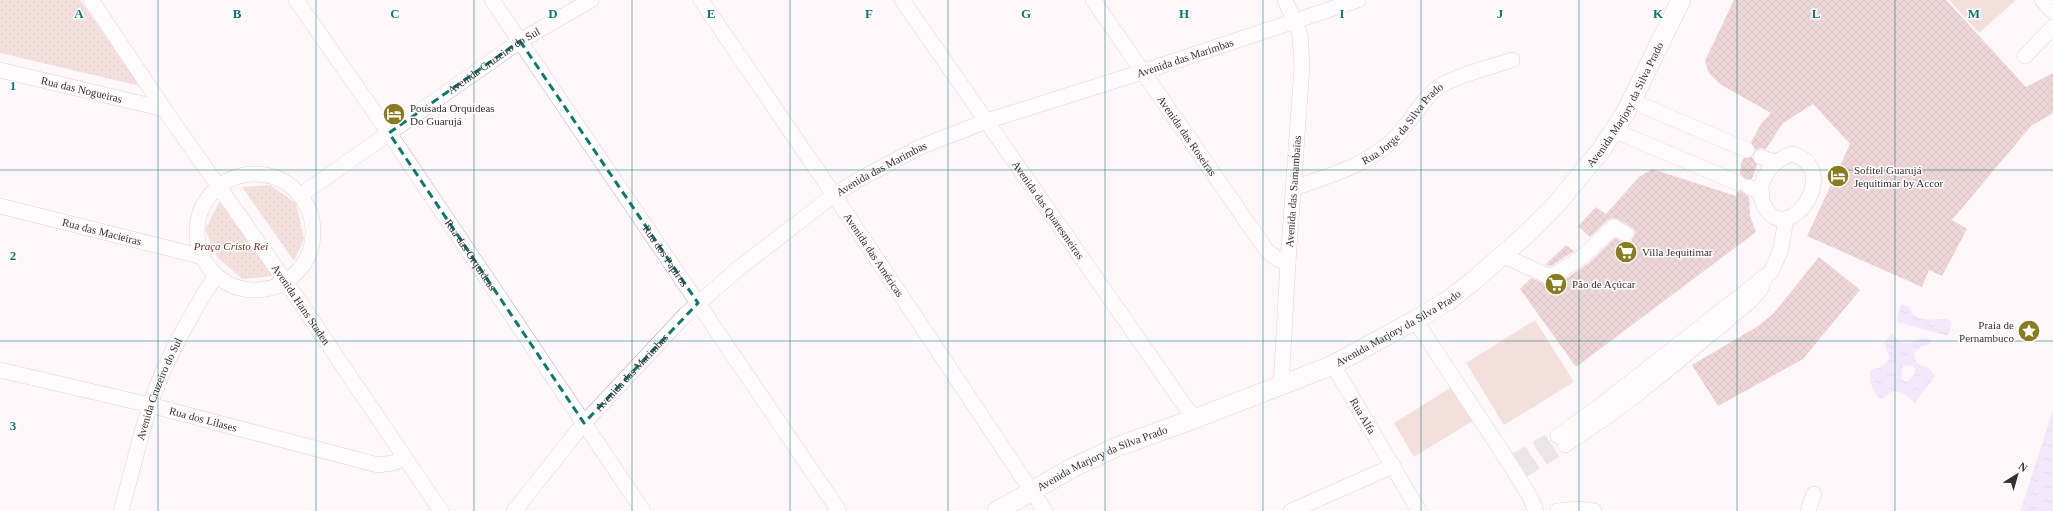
<svg xmlns="http://www.w3.org/2000/svg" width="2053" height="511" viewBox="0 0 2053 511" font-family="'Times New Roman',serif">
<style>
.park{fill:url(#park-dots)}
.pitch{fill:#e6c3ba}
.water{fill:url(#water-ripples);fill-rule:evenodd}
.building{fill:url(#building-cross-hatch)}
.lines{fill:none;stroke-linecap:round;stroke-linejoin:round}
.minor-tunnel{stroke:#d5cfd1;stroke-width:15;stroke-dasharray:15 8;stroke-linecap:butt}
.minor-casing{stroke:#bfa7b1;stroke-width:16}
.major-casing{stroke:#bfa7b1;stroke-width:20}
.minor{stroke:#fff;stroke-width:15}
.major{stroke:#fff;stroke-width:19}
.marked{fill:none;stroke:#0f766e;stroke-width:3;stroke-dasharray:8 5;stroke-linejoin:round}
.grid{fill:none;stroke:#0f766e;stroke-width:1;stroke-opacity:0.55}
.labels{text-anchor:middle;stroke-width:3;stroke-linejoin:round;paint-order:stroke}
.street-label{font-size:11px;fill:#372d31;stroke:#fff}
.poi-label{font-size:11px;fill:#372d31;stroke:#fff;text-anchor:start}
.park-label{font-size:11px;font-style:italic;fill:#672c1f;stroke:#fff}
.grid-label{font-size:13px;text-anchor:middle;font-weight:bold;fill:#0f766e;stroke:#fff;stroke-width:3;stroke-linejoin:round;paint-order:stroke}
</style>
<defs>
<pattern id="park-dots" width="8" height="8" patternUnits="userSpaceOnUse"><rect width="8" height="8" fill="#e6c3ba"/><path d="M2 2h.1M6 6h.1" fill="none" stroke="#c6a8a0" stroke-width="1.8" stroke-linecap="round"/></pattern>
<pattern id="water-ripples" width="26" height="14" patternUnits="userSpaceOnUse"><rect width="26" height="14" fill="#e6d3fc"/><path d="M2 4q2-2 4 0t4 0M15 11q2-2 4 0t4 0" fill="none" stroke="#c6b5d8"/></pattern>
<pattern id="building-cross-hatch" width="8" height="8" patternUnits="userSpaceOnUse"><rect width="8" height="8" fill="#dcabb0"/><path d="M0 0l8 8M0 8l8-8" fill="none" stroke="#b38c90"/></pattern>
</defs>
<rect width="100%" height="100%" fill="#fdf7f9"/>
<g class="park">
<polygon points="0,0 80,0 140,86 0,53"/>
<polygon points="270,185 296,203 304,239 294,261 242,187"/>
<polygon points="220,200 274,276 242,279 217,257 205,230"/>
</g>
<g class="pitch">
<polygon points="1949,0 2016,0 1979,33"/>
<polygon points="1535,320 1574,382 1504,425 1466,363"/>
<polygon points="1455,385 1476,419 1414,457 1394,423"/>
</g>
<g class="water">
<path d="M 1903,304 L 1909,307 C 1916,329 1944,313 1952,322 L 1948,336 L 1897,322 L 1900,306 Z"/>
<path d="M 1891,334 C 1894,336 1897,340 1901,342 C 1914,348 1918,332 1932,341 L 1929,345 L 1921,346 L 1914,354 L 1917,363 L 1930,369 L 1935,376 L 1915,403 C 1909,397 1899,387 1889,393 C 1886,396 1885,398 1881,399 C 1871,392 1870,382 1870,370 L 1882,367 L 1890,358 L 1884,343 ZM 1911,365 L 1915,368 L 1915,373 L 1908,381 L 1904,381 L 1901,378 L 1902,369 L 1904,366 Z"/>
<polygon points="2053,410 2053,511 2021,511 2021,509"/>
</g>
<g class="building">
<polygon points="1734,0 1946,0 2026,87 2053,73 2053,113 2031,126 1952,220 1967,229 1942,276 1929,270 1922,287 1807,236 1850,144 1813,104 1783,123 1766,149 1760,148 1756,150 1751,142 1761,124 1771,113 1720,84 1709,73 1705,61"/>
<polygon points="1752,157 1757,165 1752,179 1746,179 1740,174 1741,164 1744,158"/>
<polygon points="1652,169 1736,196 1737,192 1741,191 1749,197 1750,216 1756,232 1576,367 1520,289 1531,278 1545,284 1559,283 1588,264 1615,238 1626,243 1631,242 1635,234 1634,229 1618,219 1613,218 1608,220 1590,237 1578,226 1596,207 1606,214 1639,177"/>
<polygon points="1566,245 1574,251 1551,266 1545,265"/>
<polygon points="1819,257 1860,290 1803,359 1718,406 1692,365 1758,326 1773,314"/>
</g>
<g class="lines">
<g class="minor-tunnel">
<polyline points="1516,460 1558,436"/>
<polyline points="1523,470 1565,445"/>
</g>
<g class="minor-casing">
<g id="minor">
<path id="s1" d="M 91,0 L 164,109 L 286,282 L 441,511"/>
<path id="s2" d="M 296,0 L 389,133 L 643,511"/>
<path id="s3" d="M 492,0 L 839,511"/>
<path id="s4" d="M 701,0 L 834,195 L 1045,511"/>
<path id="s5" d="M 902,0 L 1194,419"/>
<path id="s6" d="M 1093,0 L 1267,251 L 1279,260 L 1288,262"/>
<polyline points="2042,0 2053,12"/>
<polyline points="2025,56 2053,27"/>
<path id="s7" d="M 0,70 L 164,109"/>
<polyline points="1632,101 1747,150"/>
<polyline points="1615,131 1738,183"/>
<path d="M 1792,154 C 1844,169 1788,249 1765,207 C 1752,186 1771,160 1792,154 Z"/>
<polyline points="1761,157 1775,162"/>
<circle cx="255" cy="232" r="58"/>
<polyline points="1749,187 1762,193"/>
<path id="s8" d="M 1293,188 C 1329,176 1366,166 1394,139 C 1411,123 1421,98 1442,85 C 1460,74 1491,67 1512,60"/>
<path id="s9" d="M 301,195 L 520,41 L 591,0"/>
<path id="s10" d="M 0,206 L 203,257"/>
<polyline points="1504,256 1548,276 1554,275 1582,257 1614,227 1626,234"/>
<polyline points="1415,320 1510,464 1529,495 1536,511"/>
<path id="s11" d="M 1333,365 L 1419,511"/>
<path id="s12" d="M 0,370 L 150,405 L 378,465 L 393,463 L 404,457"/>
<path id="s13" d="M 1281,386 L 1288,262 L 1302,66 L 1300,34 L 1285,0"/>
<polyline points="1558,436 1595,410 1771,272 1780,252 1786,220"/>
<path d="M 1565,445 C 1631,403 1690,351 1750,301 L 1762,287"/>
<path id="s14" d="M 121,511 C 131,476 139,440 150,405 C 166,358 190,316 216,275"/>
<path id="s15" d="M 514,511 L 584,423 L 685,315 L 739,268 L 834,195 L 858,180 L 920,147 L 987,121 L 1142,72 L 1358,0"/>
<polyline points="1291,511 1393,466"/>
<polyline points="1557,511 1578,509 1594,511"/>
<polyline points="1808,511 1814,494"/>
</g>
</g>
<g class="major-casing">
<g id="major">
<path id="s16" d="M 997,511 L 1074,467 L 1119,446 L 1194,419 L 1333,365 L 1415,320 L 1449,300 L 1472,282 L 1528,233 L 1555,206 L 1601,150 L 1626,112 L 1681,0"/>
</g>
</g>
<use href="#minor" class="minor"/>
<use href="#major" class="major"/>
</g>
<path d="M0 0H2053V511H0ZM 520,41 L 698,303 L 584,423 L 389,133 Z" fill="#fdf7f9" fill-opacity=".55" fill-rule="evenodd"/>
<path class="marked" d="M 520,41 L 698,303 L 584,423 L 389,133 Z"/>
<path class="grid" d="M 158,0 L 158,511M 316,0 L 316,511M 474,0 L 474,511M 632,0 L 632,511M 790,0 L 790,511M 948,0 L 948,511M 1105,0 L 1105,511M 1263,0 L 1263,511M 1421,0 L 1421,511M 1579,0 L 1579,511M 1737,0 L 1737,511M 1895,0 L 1895,511M 0,170 L 2053,170M 0,341 L 2053,341"/>
<defs>
<g id="hotel-disc" transform="scale(1.15)"><circle r="9.5" fill="#897b20" stroke="#fff"/><path d="M-6-4.5h1.5V1H6V5H4.5V3h-9V5H-6ZM-4 0a1.8 1.8 0 1 1 3.6 0ZM.5 0V-2.5h3Q6-2.5 6 0Z" fill="#fff"/></g>
<g id="supermarket-disc" transform="scale(1.15)"><circle r="9.5" fill="#897b20" stroke="#fff"/><path d="M-6-5.5h2.5l.6 2H6L4.5 2H-2.5L-4.4-4H-6ZM-1.5 3.2a1.3 1.3 0 1 0 .1 0ZM3 3.2a1.3 1.3 0 1 0 .1 0Z" fill="#fff"/></g>
<g id="sight-disc" transform="scale(1.15)"><circle r="9.5" fill="#897b20" stroke="#fff"/><path d="M0-6L1.8-2.2L6-1.7L2.9 1.2L3.7 5.4L0 3.3L-3.7 5.4L-2.9 1.2L-6-1.7L-1.8-2.2Z" fill="#fff"/></g>
</defs>
<g fill-rule="evenodd">
<use href="#hotel-disc" x="394" y="114"/>
<use href="#hotel-disc" x="1838" y="176"/>
<use href="#supermarket-disc" x="1626" y="252"/>
<use href="#supermarket-disc" x="1556" y="284"/>
<use href="#sight-disc" x="2029" y="331"/>
</g>
<g class="labels">
<g class="street-label">
<text dy="4" stroke="none"><textPath href="#s15" startOffset="830">Avenida das Marimbas</textPath></text>
<text dy="4" stroke="none"><textPath href="#s9" startOffset="235">Avenida Cruzeiro do Sul</textPath></text>
<text dy="4" stroke="none"><textPath href="#s7" startOffset="84">Rua das Nogueiras</textPath></text>
<text dy="4" stroke="none"><textPath href="#s16" startOffset="766">Avenida Marjory da Silva Prado</textPath></text>
<text dy="4" stroke="none"><textPath href="#s8" startOffset="130">Rua Jorge da Silva Prado</textPath></text>
<text dy="4" stroke="none"><textPath href="#s6" startOffset="165">Avenida das Roseiras</textPath></text>
<text dy="4" stroke="none"><textPath href="#s15" startOffset="506">Avenida das Marimbas</textPath></text>
<text dy="4" stroke="none"><textPath href="#s13" startOffset="195">Avenida das Samambaias</textPath></text>
<text dy="4" stroke="none"><textPath href="#s5" startOffset="256">Avenida das Quaresmeiras</textPath></text>
<text dy="4" stroke="none"><textPath href="#s10" startOffset="105">Rua das Macieiras</textPath></text>
<text dy="4" stroke="none"><textPath href="#s2" startOffset="309">Rua das Orquideas</textPath></text>
<text dy="4" stroke="none"><textPath href="#s3" startOffset="309">Rua dos Papiros</textPath></text>
<text dy="4" stroke="none"><textPath href="#s4" startOffset="308">Avenida das Américas</textPath></text>
<text dy="4" stroke="none"><textPath href="#s1" startOffset="370">Avenida Hans Staden</textPath></text>
<text dy="4" stroke="none"><textPath href="#s16" startOffset="442">Avenida Marjory da Silva Prado</textPath></text>
<text dy="4" stroke="none"><textPath href="#s15" startOffset="182">Avenida das Marimbas</textPath></text>
<text dy="4" stroke="none"><textPath href="#s14" startOffset="128">Avenida Cruzeiro do Sul</textPath></text>
<text dy="4" stroke="none"><textPath href="#s11" startOffset="59">Rua Alfa</textPath></text>
<text dy="4" stroke="none"><textPath href="#s12" startOffset="209">Rua dos Lilases</textPath></text>
<text dy="4" stroke="none"><textPath href="#s16" startOffset="118">Avenida Marjory da Silva Prado</textPath></text>
</g>
<g class="poi-label">
<text x="410" y="112">Pousada Orquídeas<tspan x="410" dy="13">Do Guarujá</tspan></text>
<text x="1854" y="174">Sofitel Guarujá<tspan x="1854" dy="13">Jequitimar by Accor</tspan></text>
<text x="1642" y="256">Villa Jequitimar</text>
<text x="1572" y="288">Pão de Açúcar</text>
<text x="2014" y="329" text-anchor="end">Praia de<tspan x="2014" dy="13">Pernambuco</tspan></text>
</g>
<g class="park-label">
<text x="231" y="250">Praça Cristo Rei</text>
</g>
</g>
<g class="grid-label">
<text x="79" y="18">A</text>
<text x="237" y="18">B</text>
<text x="395" y="18">C</text>
<text x="553" y="18">D</text>
<text x="711" y="18">E</text>
<text x="869" y="18">F</text>
<text x="1026" y="18">G</text>
<text x="1184" y="18">H</text>
<text x="1342" y="18">I</text>
<text x="1500" y="18">J</text>
<text x="1658" y="18">K</text>
<text x="1816" y="18">L</text>
<text x="1974" y="18">M</text>
<text x="13" y="90">1</text>
<text x="13" y="260">2</text>
<text x="13" y="430">3</text>
</g>
<g transform="translate(2017 475) rotate(37)" stroke="#ffffff" stroke-width="3" paint-order="stroke">
<path d="M0-3L7 15L0 10L-7 15Z" fill="#372d31"/>
<text y="-6" font-size="11" font-weight="bold" text-anchor="middle" fill="#372d31">N</text>
</g>
</svg>
